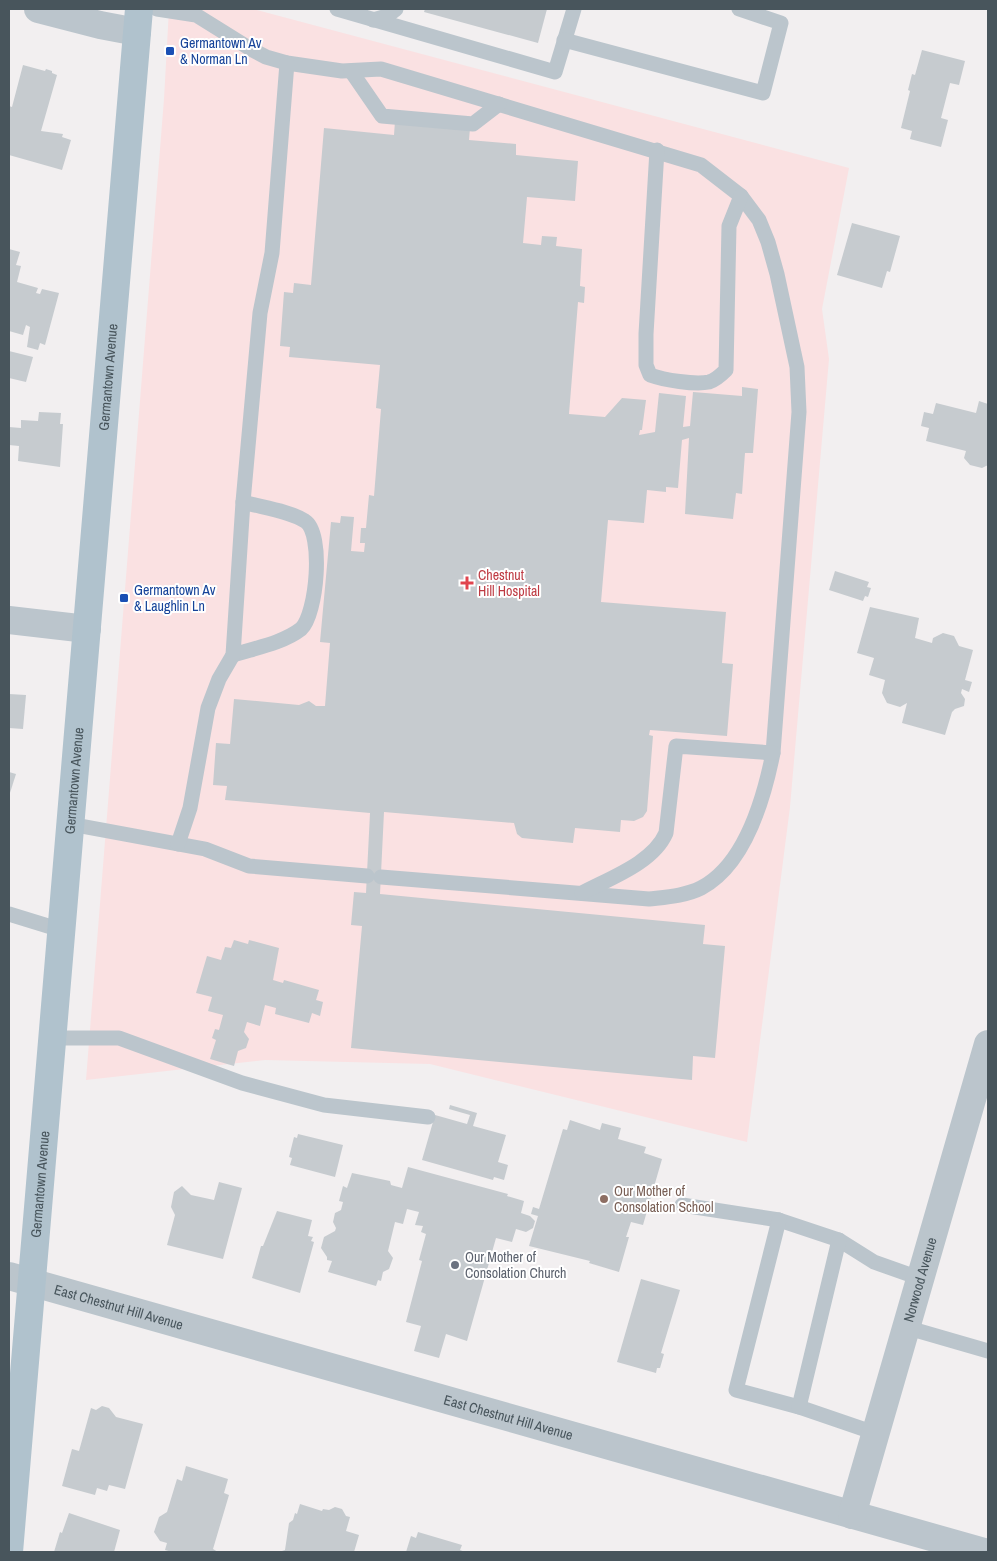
<svg xmlns="http://www.w3.org/2000/svg" width="997" height="1561" viewBox="0 0 997 1561" font-family="'Archivo Narrow',sans-serif">
<style>
.medical{fill:#fae1e2}
.building{fill:#c6cbcf}
.lines{fill:none;stroke-linecap:round;stroke-linejoin:round}
.service{stroke:#bbc5cc;stroke-width:15}
.minor{stroke:#bbc5cc;stroke-width:28}
.primary{stroke:#b0c2cd;stroke-width:28}
.transit-dot{fill:#1a4fb4;stroke:#fff;stroke-width:2}
.health-dot{fill:#e0444e;stroke:#fff;stroke-width:2}
.education-dot{fill:#8d6e63;stroke:#fff;stroke-width:2}
.worship-dot{fill:#6b7280;stroke:#fff;stroke-width:2}
.labels{text-anchor:middle;stroke-width:4;stroke-linejoin:round;paint-order:stroke}
.transit-label{font-size:14px;fill:#164399;stroke:#fff;text-anchor:start}
.street-label{font-size:14px;fill:#48555c;stroke:#fff}
.health-label{font-size:14px;fill:#be3a42;stroke:#fff;text-anchor:start}
.education-label{font-size:14px;fill:#785e54;stroke:#fff;text-anchor:start}
.worship-label{font-size:14px;fill:#5b616d;stroke:#fff;text-anchor:start}
</style>
<rect width="100%" height="100%" fill="#f2eff0"/>
<polygon class="medical" points="169,9 253,9 849,168 822,309 829,359 790,807 747,1142 430,1064 265,1060 86,1080 164,99"/>
<g class="building">
<polygon points="425,9 547,9 538,43 424,12"/>
<polygon points="922,50 965,61 959,85 950,83 941,118 948,120 941,147 910,139 912,131 901,128 910,91 908,90 912,74 915,75"/>
<polygon points="23,65 45,71 46,69 52,71 52,73 57,75 41,131 63,134 62,137 71,140 62,170 9,155 9,106 12,107"/>
<polygon points="395,121 470,128 469,140 516,144 516,155 578,161 575,201 527,197 523,243 541,245 542,236 557,237 556,246 582,249 580,286 585,287 584,303 578,302 569,414 605,417 622,398 646,400 642,430 640,430 639,435 655,432 659,393 686,396 683,427 690,426 693,392 742,396 742,387 758,389 753,453 745,453 742,494 736,493 733,519 685,514 689,438 682,440 678,488 666,487 666,492 647,490 644,523 608,520 601,602 726,612 722,663 733,664 727,736 650,730 649,735 653,736 647,811 643,817 634,821 621,820 620,832 575,828 573,843 522,838 517,834 514,823 384,812 380,894 705,925 703,944 725,946 715,1058 693,1056 692,1080 351,1048 362,926 351,925 354,892 366,893 370,813 225,800 227,786 213,785 216,743 230,744 234,699 299,705 309,701 316,706 325,706 330,643 320,642 331,522 340,523 341,516 354,517 351,551 364,552 365,543 360,543 361,528 366,528 369,495 374,496 381,409 376,408 380,365 289,357 290,347 280,346 284,292 293,293 294,283 311,285 324,128 394,135"/>
<polygon points="852,223 900,236 890,272 887,271 882,288 837,275"/>
<polygon points="9,249 20,252 16,265 21,266 17,282 38,288 36,293 40,294 42,289 59,293 45,345 40,343 38,350 27,347 30,327 26,325 23,335 9,331"/>
<polygon points="9,351 33,357 26,382 9,378"/>
<polygon points="979,401 988,404 988,465 982,468 970,465 964,458 966,451 926,441 929,428 921,426 924,412 933,414 936,403 976,413"/>
<polygon points="39,412 61,413 60,424 63,424 60,467 18,461 19,446 9,445 9,427 21,428 21,420 38,421"/>
<polygon points="835,571 869,582 867,587 871,588 868,597 865,596 863,601 829,590"/>
<polygon points="870,607 919,618 915,638 932,643 933,638 943,633 954,636 959,646 973,650 965,680 972,682 969,692 962,689 961,693 965,699 964,706 955,709 952,712 945,735 902,723 907,703 900,707 887,703 882,693 885,680 869,675 874,658 857,653"/>
<polygon points="9,694 26,695 23,729 9,728"/>
<polygon points="9,772 16,774 9,796"/>
<polygon points="234,940 248,944 249,940 279,948 273,980 283,983 284,980 319,990 316,1000 323,1002 320,1016 312,1013 309,1023 275,1014 276,1008 265,1005 260,1026 247,1022 244,1032 249,1039 246,1048 238,1051 234,1066 210,1059 216,1040 212,1038 215,1029 219,1030 223,1015 208,1011 212,997 196,993 207,956 221,960 225,947 231,948"/>
<polygon points="450,1105 477,1113 473,1126 506,1135 498,1162 508,1165 504,1180 494,1177 493,1180 422,1160 435,1115 467,1124 470,1115 449,1109"/>
<polygon points="570,1120 600,1130 602,1123 621,1128 618,1139 646,1147 644,1153 662,1159 643,1225 631,1222 626,1237 629,1237 619,1272 589,1263 590,1261 529,1246 538,1216 531,1214 533,1207 539,1209 563,1129 567,1130"/>
<polygon points="298,1134 343,1145 335,1177 290,1165 292,1158 289,1157 294,1137 297,1138"/>
<polygon points="408,1167 508,1194 507,1196 524,1201 521,1213 530,1216 535,1221 533,1228 526,1232 516,1229 512,1242 496,1238 467,1341 446,1334 439,1358 414,1351 421,1326 406,1322 422,1261 419,1260 426,1234 421,1232 423,1226 415,1225 419,1212 407,1209 403,1224 395,1222 388,1251 393,1258 389,1269 383,1272 381,1281 378,1280 376,1286 328,1272 332,1261 327,1260 327,1257 321,1248 324,1237 335,1231 336,1228 333,1222 335,1213 341,1210 343,1202 339,1201 343,1186 347,1188 352,1173 390,1181 391,1185 402,1188"/>
<polygon points="219,1182 242,1188 223,1259 167,1245 175,1215 171,1207 174,1192 182,1186 191,1195 214,1200"/>
<polygon points="277,1211 312,1220 308,1236 313,1237 311,1241 314,1242 300,1293 252,1278 261,1246 263,1246"/>
<polygon points="641,1279 680,1290 661,1353 664,1354 660,1368 657,1368 656,1373 617,1362"/>
<polygon points="102,1406 109,1408 116,1417 143,1424 125,1489 109,1485 107,1491 97,1488 95,1495 62,1486 72,1449 79,1451 91,1408 96,1410"/>
<polygon points="186,1466 228,1479 224,1493 229,1495 213,1549 218,1552 172,1552 165,1550 167,1543 160,1541 154,1532 159,1517 167,1512 177,1479 182,1481"/>
<polygon points="300,1504 322,1511 323,1509 329,1510 335,1507 342,1509 346,1516 350,1517 346,1531 359,1535 354,1552 279,1552 285,1550 289,1523 293,1520 295,1513 297,1514"/>
<polygon points="69,1513 120,1530 114,1552 54,1552 60,1532 62,1533"/>
<polygon points="418,1532 462,1545 460,1550 465,1552 406,1552 411,1536 416,1538"/>
</g>
<g class="lines">
<g class="service">
<path d="M 157,9 L 196,15 L 249,48 L 266,57 L 287,63 L 342,71 L 381,69 L 701,165 L 741,196 L 759,220 L 768,242 L 777,274 L 797,367 L 799,412 L 773,753 C 764,798 745,865 701,888 C 685,896 666,897 649,899 L 381,877"/>
<polyline points="337,9 555,72 574,9"/>
<polyline points="373,20 387,16 396,9"/>
<polyline points="564,40 763,93 781,23 739,9"/>
<polyline points="351,71 382,116 473,124 499,104"/>
<path d="M 657,150 L 646,334 L 646,365 L 650,375 C 664,380 695,385 709,382 C 716,380 721,375 726,370 L 729,226 L 741,196"/>
<path d="M 233,655 C 255,648 283,643 301,629 C 317,614 324,533 305,521 C 290,511 260,507 243,502"/>
<polyline points="70,824 205,849 249,866 367,876"/>
<polyline points="178,844 190,808 208,708 219,679 233,655 243,502 260,313 272,253 287,63"/>
<path d="M 582,893 C 610,878 653,863 666,833 L 676,746 L 773,753"/>
<polyline points="9,914 61,930"/>
<polyline points="52,1038 119,1038 242,1083 324,1105 428,1117"/>
<polyline points="682,1205 779,1220 839,1240 874,1262 922,1279"/>
<polyline points="779,1220 736,1390 799,1407 875,1433"/>
<polyline points="905,1327 988,1351"/>
<polyline points="799,1407 839,1240"/>
</g>
<g class="minor">
<polyline points="38,9 100,25 137,32"/>
<polyline points="9,620 87,629"/>
<path id="s1" d="M 9,1276 L 984,1552"/>
<path id="s2" d="M 852,1515 L 988,1044"/>
</g>
<path class="primary" id="s3" d="M 9,1552 L 139,9"/>
</g>
<g class="transit-dot">
<rect x="165" y="46" width="10" height="10" rx="2.5"/>
<rect x="119" y="593" width="10" height="10" rx="2.5"/>
</g>
<path class="health-dot" d="M464.5 575.5h5v5h5v5h-5v5h-5v-5h-5v-5h5z"/>
<circle class="education-dot" cx="604" cy="1199" r="5"/>
<circle class="worship-dot" cx="455" cy="1265" r="5"/>
<g class="labels">
<g class="transit-label">
<text x="180" y="48">Germantown Av<tspan x="180" dy="16">&amp; Norman Ln</tspan></text>
<text x="134" y="595">Germantown Av<tspan x="134" dy="16">&amp; Laughlin Ln</tspan></text>
</g>
<g class="street-label">
<text dy="5" stroke="none"><textPath href="#s3" startOffset="1179">Germantown Avenue</textPath></text>
<text dy="5" stroke="none"><textPath href="#s3" startOffset="774">Germantown Avenue</textPath></text>
<text dy="5" stroke="none"><textPath href="#s3" startOffset="369">Germantown Avenue</textPath></text>
<text dy="5" stroke="none"><textPath href="#s2" startOffset="245">Norwood Avenue</textPath></text>
<text dy="5" stroke="none"><textPath href="#s1" startOffset="114">East Chestnut Hill Avenue</textPath></text>
<text dy="5" stroke="none"><textPath href="#s1" startOffset="519">East Chestnut Hill Avenue</textPath></text>
</g>
<g class="health-label">
<text x="478" y="580">Chestnut<tspan x="478" dy="16">Hill Hospital</tspan></text>
</g>
<g class="education-label">
<text x="614" y="1196">Our Mother of<tspan x="614" dy="16">Consolation School</tspan></text>
</g>
<g class="worship-label">
<text x="465" y="1262">Our Mother of<tspan x="465" dy="16">Consolation Church</tspan></text>
</g>
</g>
<rect width="997" height="1561" fill="none" stroke="#48555c" stroke-width="20"/>
</svg>
